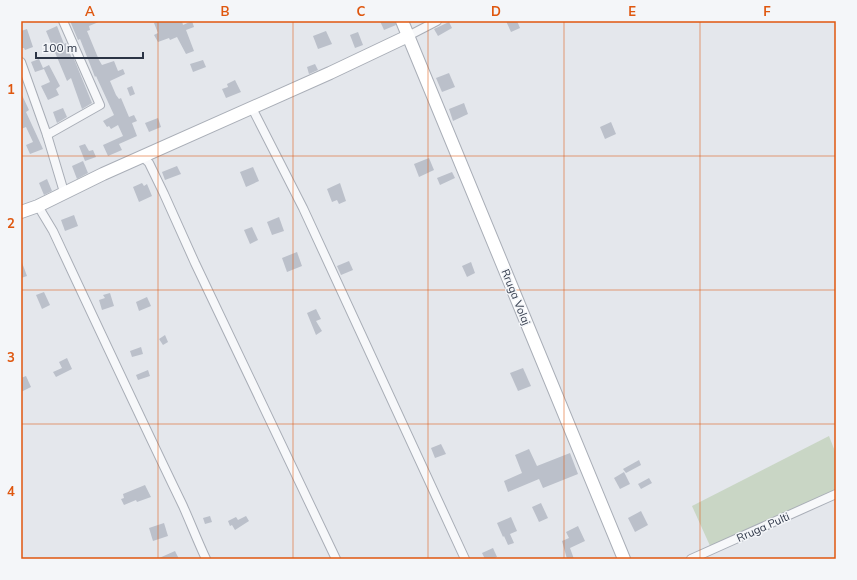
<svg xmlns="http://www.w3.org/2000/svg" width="857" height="580" viewBox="0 0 857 580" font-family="Mulish,sans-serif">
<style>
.green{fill:#c9d6c5}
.building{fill:#bbc0ca}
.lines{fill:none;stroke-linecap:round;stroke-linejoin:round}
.street-casing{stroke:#a9aeb7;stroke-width:10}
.secondary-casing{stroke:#a9aeb7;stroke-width:14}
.street{stroke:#f7f8fa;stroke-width:8}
.secondary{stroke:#fff;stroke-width:12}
.grid{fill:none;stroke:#df570f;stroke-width:1;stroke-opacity:0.55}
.labels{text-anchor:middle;stroke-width:3;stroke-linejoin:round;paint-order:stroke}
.street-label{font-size:11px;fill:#2b3445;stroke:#f4f6f9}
.neatline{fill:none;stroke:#df570f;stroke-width:1.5}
.grid-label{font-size:13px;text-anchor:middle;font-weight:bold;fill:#df570f}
</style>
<rect width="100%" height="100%" fill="#e4e7ec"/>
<polygon class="green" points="829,436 836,454 836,492 711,548 692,506"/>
<g class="building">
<polygon points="70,21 101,21 89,26 90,30 87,31 99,60 102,65 114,61 118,71 123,69 125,74 110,81 116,95 119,99 121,98 129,117 134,115 137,121 132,123 137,136 119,144 122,150 108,156 103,145 123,136 118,125 111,129 109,126 107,127 103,121 114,115 96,76 95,77 80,39 78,40"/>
<polygon points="159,21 182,21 183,25 192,21 194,27 186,30 194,51 186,54 177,37 170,40 169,38 158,42 154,35 158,33 154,23"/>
<polygon points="380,21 395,21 396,25 384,30"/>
<polygon points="506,21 517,21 520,28 511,32"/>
<polygon points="449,22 452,28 438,36 434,29"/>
<polygon points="57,26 64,44 66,43 72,59 74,59 92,103 82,109 71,78 67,81 46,31"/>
<polygon points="27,29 33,47 25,50 24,48 22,48 21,44 21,31"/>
<polygon points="326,31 332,44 318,49 313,36"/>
<polygon points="358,32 363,45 355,48 350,35"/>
<polygon points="39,59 43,68 49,65 60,86 56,89 59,95 48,100 41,86 50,82 44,69 35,72 31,62"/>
<polygon points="203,60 206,67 193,72 190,64"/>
<polygon points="315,64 318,70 309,74 307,67"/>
<polygon points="449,73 455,87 442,92 436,78"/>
<polygon points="235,80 241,92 226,98 222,89 228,87 227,84"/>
<polygon points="132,86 135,94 130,96 127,88"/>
<polygon points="21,93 29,110 26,112 43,149 30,154 26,145 33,142 26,127 21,129"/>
<polygon points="464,103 468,114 453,121 449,109"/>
<polygon points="63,108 67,117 57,123 53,112"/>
<polygon points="158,118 161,127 149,132 145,123"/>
<polygon points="611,122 616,134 605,139 600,127"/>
<polygon points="85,144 89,151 93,150 96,157 85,161 79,146"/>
<polygon points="429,158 434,170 419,177 414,164"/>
<polygon points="83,161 88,173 77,179 72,166"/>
<polygon points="177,166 181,174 165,180 162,172"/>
<polygon points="253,167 259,181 246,187 240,172"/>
<polygon points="452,172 455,178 440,185 437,178"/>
<polygon points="47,179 52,191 44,195 39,183"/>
<polygon points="142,183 144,186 147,184 152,196 139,202 133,187"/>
<polygon points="340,183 346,201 339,204 337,200 332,202 327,189"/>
<polygon points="74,215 78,226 65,231 61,220"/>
<polygon points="279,217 284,231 272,235 267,222"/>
<polygon points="252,227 258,240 250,244 244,230"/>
<polygon points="297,252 302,266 287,272 282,258"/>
<polygon points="21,260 27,276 21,278"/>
<polygon points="349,261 353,270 341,275 337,266"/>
<polygon points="471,262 475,273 467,277 462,266"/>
<polygon points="44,292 50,305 42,309 36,295"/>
<polygon points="110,293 114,306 102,310 99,300 105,298 103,295"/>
<polygon points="147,297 151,306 139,311 136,302"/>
<polygon points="316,309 321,319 316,321 322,331 316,335 307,313"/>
<polygon points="165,335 168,342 163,345 159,339"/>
<polygon points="141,347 143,354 132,357 130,351"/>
<polygon points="67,358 72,369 56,377 53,372 62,368 59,362"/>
<polygon points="523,368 531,386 518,391 510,373"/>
<polygon points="148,370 150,376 138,380 136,375"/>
<polygon points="26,376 31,387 21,392 21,378"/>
<polygon points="441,444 446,454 435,458 431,448"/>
<polygon points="529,449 537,466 570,453 578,474 543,488 539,479 508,492 504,481 522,473 515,455"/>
<polygon points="639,460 641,465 626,473 623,469"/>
<polygon points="624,472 630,484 620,489 614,478"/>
<polygon points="649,478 652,483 641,489 638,484"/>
<polygon points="145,485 151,497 137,502 136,500 124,505 121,499 124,498 123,494"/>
<polygon points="541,503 548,518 539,522 532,507"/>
<polygon points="641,511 648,525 635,532 628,518"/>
<polygon points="210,516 212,522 205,524 203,518"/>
<polygon points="246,516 249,521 235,530 232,525 230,526 228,521 236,517 238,520"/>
<polygon points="511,517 517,531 510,534 514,543 508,545 504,536 503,537 497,523"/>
<polygon points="164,523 168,536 153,541 149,528"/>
<polygon points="578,526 585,541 570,548 574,559 567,559 562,541 569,538 566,532"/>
<polygon points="493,548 497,557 493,559 485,559 482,553"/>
<polygon points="175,551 179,559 157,559"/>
</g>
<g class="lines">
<g class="street-casing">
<g id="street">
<polyline points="408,36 437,21"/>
<polyline points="21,62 47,135 64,192"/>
<polyline points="252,108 303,208 465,559"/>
<polyline points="47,135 100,105 63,21"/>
<polyline points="143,157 149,163 164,194 195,263 336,559"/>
<path d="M 38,206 L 53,231 C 96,323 139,415 183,506 C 191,524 198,542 206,559"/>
<polyline points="691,559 836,494"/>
</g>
</g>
<g class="secondary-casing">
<g id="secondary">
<polyline points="402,21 624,559"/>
<polyline points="21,212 38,206 103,174 330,73 408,36"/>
</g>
</g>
<use href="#street" class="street"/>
<use href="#secondary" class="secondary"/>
</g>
<path class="grid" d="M 158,21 L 158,559M 293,21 L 293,559M 428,21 L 428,559M 564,21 L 564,559M 700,21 L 700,559M 21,156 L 836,156M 21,290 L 836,290M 21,424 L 836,424"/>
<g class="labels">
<g class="street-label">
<text transform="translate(516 297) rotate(68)" y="4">Rruga Volaj</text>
<text transform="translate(763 527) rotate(-24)" y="4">Rruga Pulti</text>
</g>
</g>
<rect width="857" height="580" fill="none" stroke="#f4f6f9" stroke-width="44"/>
<path d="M36 52v6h107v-6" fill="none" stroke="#2b3445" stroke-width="2"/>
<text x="42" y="52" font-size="12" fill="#2b3445" stroke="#f4f6f9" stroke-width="3" paint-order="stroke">100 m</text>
<rect x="22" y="22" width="813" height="536" class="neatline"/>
<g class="grid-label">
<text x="90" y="16">A</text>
<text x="225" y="16">B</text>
<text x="361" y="16">C</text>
<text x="496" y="16">D</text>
<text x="632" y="16">E</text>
<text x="767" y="16">F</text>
<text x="11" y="94">1</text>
<text x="11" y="228">2</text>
<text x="11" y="362">3</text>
<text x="11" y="496">4</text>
</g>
</svg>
